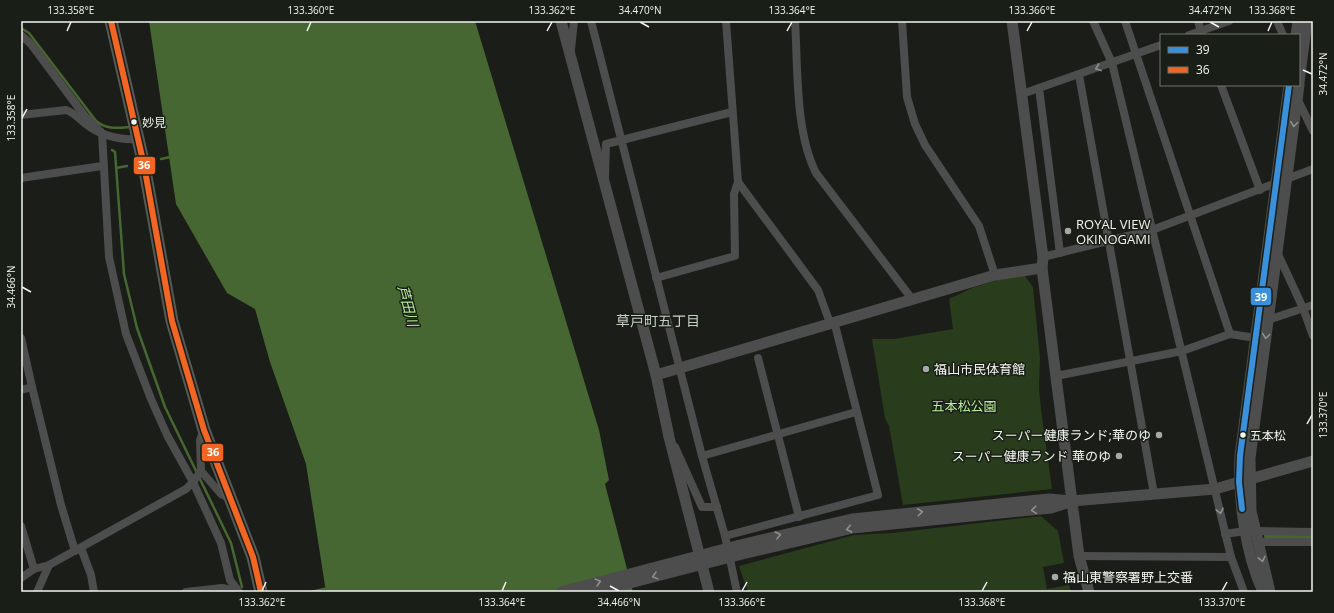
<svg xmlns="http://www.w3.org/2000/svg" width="1334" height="613" viewBox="0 0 1334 613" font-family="'Open Sans','Noto Sans JP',sans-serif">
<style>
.green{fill:#293d1c}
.water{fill:#476732}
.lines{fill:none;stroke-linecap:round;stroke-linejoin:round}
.stream{stroke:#476732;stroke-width:2.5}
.canal{stroke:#476732;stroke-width:8}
.minor{stroke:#4c4d4c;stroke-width:8}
.tertiary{stroke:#4c4d4c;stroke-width:11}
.primary{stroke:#565854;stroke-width:13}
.bus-1-casing{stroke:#191f16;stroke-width:9}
.bus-2-casing{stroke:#191f16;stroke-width:9}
.bus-1{stroke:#3a90db;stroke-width:6}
.bus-2{stroke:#f26522;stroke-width:6}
.oneway{stroke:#8e918e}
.ticks{fill:none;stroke:#f2f6f0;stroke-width:1.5}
.bus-dot{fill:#f2f6f0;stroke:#191f16;stroke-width:1.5}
.poi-dot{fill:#a6aaa4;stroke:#191f16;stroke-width:1.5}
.labels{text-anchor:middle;stroke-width:3;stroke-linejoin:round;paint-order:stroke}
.bus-label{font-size:12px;fill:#f2f6f0;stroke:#191f16;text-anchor:start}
.poi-label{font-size:13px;fill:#f2f6f0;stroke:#191f16;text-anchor:start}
.park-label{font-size:13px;fill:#b9ee9a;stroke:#191f16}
.water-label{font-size:14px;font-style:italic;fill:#b7ec98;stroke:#191f16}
.neighbourhood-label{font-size:14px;fill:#c7cfc3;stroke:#191f16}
.line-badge{stroke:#191f16;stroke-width:1.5}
.badge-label{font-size:11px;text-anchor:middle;font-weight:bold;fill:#fff}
.neatline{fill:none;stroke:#f2f6f0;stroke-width:1.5}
.ticks-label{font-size:10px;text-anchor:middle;fill:#f2f6f0}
</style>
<rect width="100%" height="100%" fill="#1a1d18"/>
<g class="green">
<polygon points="1020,273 1025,276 1033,287 1040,358 1039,389 1041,409 1052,489 903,505 889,426 885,418 872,339 894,339 953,329 949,299 972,288"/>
<polygon points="1041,516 1058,531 1064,563 1043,567 1047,589 1069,585 1071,592 748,592 739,566 854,535 892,533"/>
</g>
<polygon class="water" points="149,21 475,21 599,430 609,480 605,484 633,592 326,592 306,464 270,362 255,309 227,293 176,204"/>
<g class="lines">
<g class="stream">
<path d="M 21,28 L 29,33 L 96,121 C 107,130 118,128 131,127"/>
<polyline points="138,126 162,122"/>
<polyline points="112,150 115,152 124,274 137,328 165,407 231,543 242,587"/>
<polyline points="161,159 170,157"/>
<polyline points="116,168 127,166"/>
<polyline points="311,592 328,588"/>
</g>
<polyline class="canal" points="1268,536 1313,537"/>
<g class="minor">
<polyline points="591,21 702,456 725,536 878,495 834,321"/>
<polyline points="726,21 738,182 818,290 830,323"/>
<path d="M 795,21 C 798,68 795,132 816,173 L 912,299"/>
<polyline points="902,21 907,97 915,124 925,145 979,226 995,275"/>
<polyline points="1093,21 1112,63 1231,557 1244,592"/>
<polyline points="1125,21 1230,334"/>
<polyline points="1198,21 1202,34"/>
<polyline points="1277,21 1283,35"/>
<polyline points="21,35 31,44 84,115 102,133 109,257 126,334 151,399 167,435 193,482 201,471 221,494 230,498"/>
<polyline points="1189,35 1229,21"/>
<polyline points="571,49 574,21"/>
<polyline points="1079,75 1154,494"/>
<polyline points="1221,85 1260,190"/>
<polyline points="1039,88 1060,253"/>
<polyline points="1022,94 1161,45"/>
<polyline points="1297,98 1313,131"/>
<path d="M 21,115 L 66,110 C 75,113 80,120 87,125 C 102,136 120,140 138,139"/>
<polyline points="605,176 606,144 732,112"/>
<polyline points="21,178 102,166"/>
<polyline points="1277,252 1303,308 1313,336"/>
<polyline points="1043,257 1152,230 1313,169"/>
<polyline points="656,278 735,256 734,194 738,182"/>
<polyline points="1268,320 1313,305"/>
<polyline points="21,338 32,387 21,390"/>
<polyline points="758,358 799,517"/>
<polyline points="1056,376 1182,351 1230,334 1256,338"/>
<polyline points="32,387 61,505 75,551"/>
<polyline points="675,447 702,507 717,507"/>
<polyline points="702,456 856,412"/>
<polyline points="201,471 200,440 204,430"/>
<polyline points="21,526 34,569 49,565"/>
<polyline points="1255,531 1313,532"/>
<polyline points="1225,534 1245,531"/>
<polyline points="725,536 737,592"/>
<polyline points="1257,542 1313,542"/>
<polyline points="81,548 91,575 94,592"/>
<polyline points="1079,556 1231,557"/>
<polyline points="21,578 34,569"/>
<polyline points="37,592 49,565 186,489 193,482 221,543 230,580 239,592"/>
<polyline points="186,592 222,588 237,591"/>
</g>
<g class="tertiary">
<polyline points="561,21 656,375 669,437 709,592"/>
<polyline points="1012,21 1043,257 1042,268 1079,556 1089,592"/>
<polyline points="1296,35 1298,21"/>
<polyline points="1299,82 1307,21"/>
<polyline points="656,375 995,275 1042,268"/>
<polyline points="561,592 740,545 852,519 1049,499 1072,501 1215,489 1313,461"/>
<polyline points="595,592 742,554 853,528 1051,508 1067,503"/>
<path d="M 1263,592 C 1245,552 1238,499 1240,456 L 1289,85"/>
<polyline points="1270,592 1251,511 1250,458 1299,85"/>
</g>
<polyline class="primary" points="111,21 144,165 172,321 204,430 253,557 261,592"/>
<g class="bus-1-casing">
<polyline id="bus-1" points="1242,509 1239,482 1240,456 1289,85"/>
</g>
<g class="bus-2-casing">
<polyline id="bus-2" points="111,21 144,165 172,321 204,430 253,557 261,592"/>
</g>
<use href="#bus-1" class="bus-1"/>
<use href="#bus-2" class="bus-2"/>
</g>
<defs><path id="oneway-chevron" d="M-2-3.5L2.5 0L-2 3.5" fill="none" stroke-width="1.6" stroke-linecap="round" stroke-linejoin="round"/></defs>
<g class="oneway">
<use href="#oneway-chevron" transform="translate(1098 68) rotate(160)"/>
<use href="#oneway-chevron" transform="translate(1294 124) rotate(97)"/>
<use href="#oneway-chevron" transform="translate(1266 336) rotate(98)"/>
<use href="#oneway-chevron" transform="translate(1034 510) rotate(175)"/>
<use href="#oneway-chevron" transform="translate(1220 511) rotate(77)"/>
<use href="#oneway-chevron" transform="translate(920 512) rotate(-6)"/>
<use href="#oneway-chevron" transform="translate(849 529) rotate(169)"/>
<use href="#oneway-chevron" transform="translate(778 535) rotate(-14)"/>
<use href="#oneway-chevron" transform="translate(1262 559) rotate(77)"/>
<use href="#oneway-chevron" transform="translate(655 576) rotate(165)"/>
<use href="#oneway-chevron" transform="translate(598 582) rotate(-15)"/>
</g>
<path class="ticks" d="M 640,22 L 649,27M 1210,22 L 1219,27M 67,31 L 71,22M 307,31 L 311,22M 547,31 L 552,22M 787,31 L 792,22M 1027,31 L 1032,22M 1268,31 L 1272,22M 1303,70 L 1312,74M 22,118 L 27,109M 22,287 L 31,292M 1307,424 L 1312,415M 610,586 L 619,591M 262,591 L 266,582M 502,591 L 506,582M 742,591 L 747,582M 982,591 L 987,582M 1222,591 L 1227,582"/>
<g class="bus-dot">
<circle cx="134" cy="122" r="3.5"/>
<circle cx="1243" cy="435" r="3.5"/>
</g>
<g class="poi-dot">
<circle cx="1068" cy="231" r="4"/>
<circle cx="926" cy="369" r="4"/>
<circle cx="1159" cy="435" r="4"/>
<circle cx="1119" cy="456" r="4"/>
<circle cx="1055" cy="577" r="4"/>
</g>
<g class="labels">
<g class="bus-label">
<text x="142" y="127">妙見</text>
<text x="1250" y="440">五本松</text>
</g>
<g class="poi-label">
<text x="1076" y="229">ROYAL VIEW<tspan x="1076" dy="15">OKINOGAMI</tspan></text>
<text x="934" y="374">福山市民体育館</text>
<text x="1151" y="440" text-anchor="end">スーパー健康ランド;華のゆ</text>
<text x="1111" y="461" text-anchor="end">スーパー健康ランド 華のゆ</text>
<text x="1063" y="582">福山東警察署野上交番</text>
</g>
<g class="park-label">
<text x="964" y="411">五本松公園</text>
</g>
<g class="water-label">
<text transform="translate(408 306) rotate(75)" y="5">芦田川</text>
</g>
<g class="neighbourhood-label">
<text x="658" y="326">草戸町五丁目</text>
</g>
</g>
<g class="line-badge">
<rect x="133" y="156" width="23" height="19" rx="4" fill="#f26522"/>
<rect x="1250" y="287" width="22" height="19" rx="4" fill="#3a90db"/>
<rect x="201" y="443" width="23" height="19" rx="4" fill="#f26522"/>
</g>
<g class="badge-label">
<text x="144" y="169">36</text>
<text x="1261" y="301">39</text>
<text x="213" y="456">36</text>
</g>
<rect width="1334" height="613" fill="none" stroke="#191f16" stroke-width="44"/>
<rect x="1160" y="34" width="140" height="52" fill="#191f16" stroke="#70756d"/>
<rect x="1168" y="47" width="20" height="6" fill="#3a90db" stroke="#70756d"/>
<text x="1196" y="54" font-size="12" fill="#f2f6f0">39</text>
<rect x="1168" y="67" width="20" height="6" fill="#f26522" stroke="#70756d"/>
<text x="1196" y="74" font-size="12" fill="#f2f6f0">36</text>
<rect x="22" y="22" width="1290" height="569" class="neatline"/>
<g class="ticks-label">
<text x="71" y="14">133.358°E</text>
<text x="311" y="14">133.360°E</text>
<text x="552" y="14">133.362°E</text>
<text x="640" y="14">34.470°N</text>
<text x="792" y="14">133.364°E</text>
<text x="1032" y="14">133.366°E</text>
<text x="1210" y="14">34.472°N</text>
<text x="1272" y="14">133.368°E</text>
<text transform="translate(1323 74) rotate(-90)" y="4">34.472°N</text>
<text transform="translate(11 118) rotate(-90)" y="4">133.358°E</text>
<text transform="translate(11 287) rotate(-90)" y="4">34.466°N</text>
<text transform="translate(1323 415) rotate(-90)" y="4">133.370°E</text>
<text x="262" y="606">133.362°E</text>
<text x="502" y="606">133.364°E</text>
<text x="619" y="606">34.466°N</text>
<text x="742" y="606">133.366°E</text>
<text x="982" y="606">133.368°E</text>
<text x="1222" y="606">133.370°E</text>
</g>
</svg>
